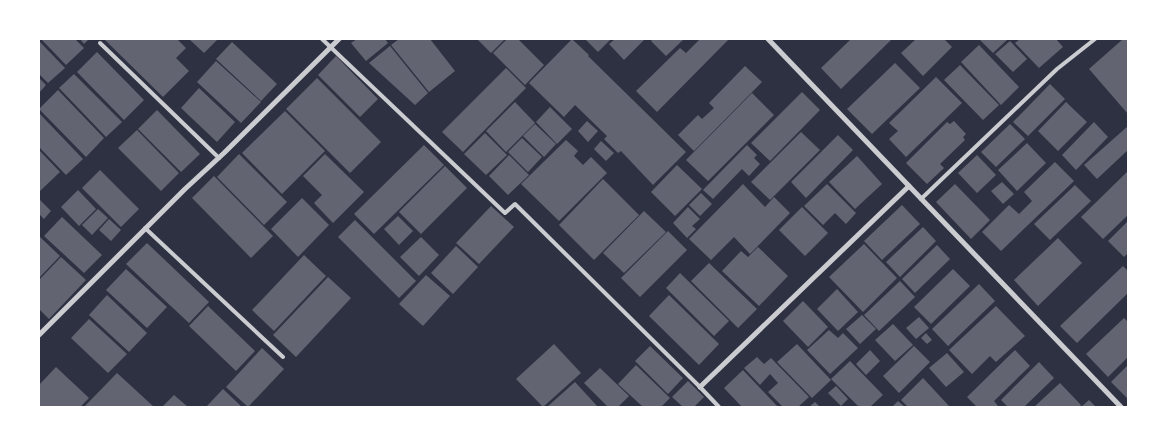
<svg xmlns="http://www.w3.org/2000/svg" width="1167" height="446" viewBox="0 0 1167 446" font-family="Mulish,sans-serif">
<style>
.building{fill:#626471}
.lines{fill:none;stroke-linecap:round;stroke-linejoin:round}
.service{stroke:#caccd0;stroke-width:4}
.minor{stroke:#caccd0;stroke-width:5}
</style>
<rect width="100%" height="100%" fill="#2d3142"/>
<g class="building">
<polygon points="41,39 75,39 84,48 66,65"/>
<polygon points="80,39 89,39 84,44"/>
<polygon points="104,39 177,39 186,48 176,58 189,71 163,97"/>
<polygon points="189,39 218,39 204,53"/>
<polygon points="357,39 385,39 388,43 366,61 351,43"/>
<polygon points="399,39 430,39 455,71 429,92 391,45"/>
<polygon points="477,39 505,39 491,53"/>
<polygon points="507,39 518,39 544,65 525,85 493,53"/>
<polygon points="572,39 589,55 588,56 686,152 653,185 621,151 618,153 604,139 607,136 575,105 564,117 529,83"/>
<polygon points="585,39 611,39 598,52"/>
<polygon points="615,39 645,39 624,60 609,44"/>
<polygon points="653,39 684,39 666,56 651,41"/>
<polygon points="700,39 729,39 657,112 636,91 680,48 686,53"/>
<polygon points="851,39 892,39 841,89 821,68"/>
<polygon points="916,39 944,39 952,47 923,76 901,53"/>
<polygon points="979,39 1008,39 993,53"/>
<polygon points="1020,39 1056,39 1063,47 1039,68 1015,43"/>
<polygon points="1123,39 1128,39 1128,114 1089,69"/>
<polygon points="39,41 65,68 48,83 39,74"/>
<polygon points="1010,41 1027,59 1013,72 995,54"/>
<polygon points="232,42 277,84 261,101 216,59"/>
<polygon points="979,45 1019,87 1001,105 961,62"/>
<polygon points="390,46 428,93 415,105 369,63"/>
<polygon points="97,52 144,100 124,120 77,72"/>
<polygon points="336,56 378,99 360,117 318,75"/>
<polygon points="216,61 261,102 241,123 197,82"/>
<polygon points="895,63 920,88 872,134 847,109"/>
<polygon points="960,65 999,105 983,120 944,80"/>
<polygon points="745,66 762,82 694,151 678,135 698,115 702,119 714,108 709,103"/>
<polygon points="506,68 526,88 463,152 442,132"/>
<polygon points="74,74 122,122 106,137 59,88"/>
<polygon points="936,77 962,103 906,157 889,139 898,131 889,123"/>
<polygon points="39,78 46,85 39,93"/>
<polygon points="317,78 381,142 350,173 286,109"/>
<polygon points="1050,84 1065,99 1028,136 1013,122"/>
<polygon points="199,88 235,122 217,142 181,108"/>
<polygon points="58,90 104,138 86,157 39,109"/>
<polygon points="802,92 820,110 770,161 751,143"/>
<polygon points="752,93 774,115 708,181 686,160"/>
<polygon points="515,102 535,123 506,152 486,131"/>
<polygon points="1066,102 1087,122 1058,151 1038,131"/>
<polygon points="550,107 572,129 557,144 536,122"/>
<polygon points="157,110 200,154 181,172 138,129"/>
<polygon points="285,111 325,151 282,194 242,153"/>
<polygon points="39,113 83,159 66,175 39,147"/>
<polygon points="587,121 598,131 588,142 578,131"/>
<polygon points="954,121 966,134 963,137 965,140 940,164 944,168 927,184 906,163 947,122 950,124"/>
<polygon points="1094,122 1108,137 1076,170 1062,155"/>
<polygon points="535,124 556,144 544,157 523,136"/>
<polygon points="1010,124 1025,139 996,167 981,152"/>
<polygon points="1128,126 1128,150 1097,179 1084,165"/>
<polygon points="137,130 179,173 161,191 118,148"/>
<polygon points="801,132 820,150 770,200 751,182"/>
<polygon points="485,133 507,155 486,175 464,154"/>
<polygon points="838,135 853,150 806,198 791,182"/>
<polygon points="522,138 542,157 528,172 508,152"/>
<polygon points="566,140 578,151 574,156 583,165 591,157 607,173 559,221 521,184"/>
<polygon points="601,141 614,153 606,161 594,149"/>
<polygon points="1027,143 1046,163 1017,191 998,170"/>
<polygon points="424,145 444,165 374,234 354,214"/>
<polygon points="747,145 757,155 754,158 760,164 749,176 742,169 713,199 703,190"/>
<polygon points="39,150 60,172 40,191 39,189"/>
<polygon points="239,154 287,202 264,225 217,177"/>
<polygon points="325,154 364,192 333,223 314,203 322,195 303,176"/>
<polygon points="509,155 529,175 508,195 489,176"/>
<polygon points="977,155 996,175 977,193 958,173"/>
<polygon points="857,156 882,184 855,209 829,182"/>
<polygon points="1055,162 1074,181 1001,251 982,232 1009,205 1019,214 1032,201 1024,192"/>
<polygon points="677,165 702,189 675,216 651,192"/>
<polygon points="445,166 467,188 421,234 399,212"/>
<polygon points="100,170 139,209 121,227 82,188"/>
<polygon points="1128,171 1128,215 1103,239 1081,217"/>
<polygon points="214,176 273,236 251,258 192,198"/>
<polygon points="603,179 639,215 594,260 559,225"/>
<polygon points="1002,182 1014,194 1003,204 991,191"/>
<polygon points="743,184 765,207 774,197 790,213 750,254 734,237 711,260 689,239"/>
<polygon points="827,184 856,213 846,224 835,213 823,225 804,206"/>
<polygon points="955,184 990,220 971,239 936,202"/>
<polygon points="1075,185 1091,201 1050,240 1034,224"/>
<polygon points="78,190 96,209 79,226 61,207"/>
<polygon points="701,193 712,204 700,216 689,205"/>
<polygon points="302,198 329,225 298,257 271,229"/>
<polygon points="39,199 51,211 44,219 39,214"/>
<polygon points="902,205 920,224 882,260 864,241"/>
<polygon points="491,206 514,227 479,264 456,243"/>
<polygon points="688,207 700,219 692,226 696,229 687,238 673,223"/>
<polygon points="802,207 828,233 805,256 779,230"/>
<polygon points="98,209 108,218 92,235 82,225"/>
<polygon points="644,211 666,232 624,273 603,253"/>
<polygon points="398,216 413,231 399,245 384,229"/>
<polygon points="62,217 102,255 84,273 44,236"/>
<polygon points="109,219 121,230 111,241 99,230"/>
<polygon points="355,220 416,281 399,298 338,237"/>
<polygon points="1128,221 1128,253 1124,257 1108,241"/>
<polygon points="923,227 936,241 900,277 886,262"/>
<polygon points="668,231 687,250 640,297 621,278"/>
<polygon points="39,236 60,256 39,278"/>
<polygon points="421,237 439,255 419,276 400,257"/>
<polygon points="1058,238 1082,263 1038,306 1014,280"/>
<polygon points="147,243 209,302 189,323 126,264"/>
<polygon points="864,244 897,278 863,312 829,277"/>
<polygon points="937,245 950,259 915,293 902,279"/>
<polygon points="456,246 478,267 453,294 431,273"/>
<polygon points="758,247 788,276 759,306 722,271 741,251 748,257"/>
<polygon points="304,255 326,276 274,331 252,310"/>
<polygon points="61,257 86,280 49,319 39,309 39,280"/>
<polygon points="709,263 757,309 738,328 691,281"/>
<polygon points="1123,266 1128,271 1128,293 1077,343 1060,326"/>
<polygon points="126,269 167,307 147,328 106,290"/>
<polygon points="953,269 970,286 931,324 914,307"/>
<polygon points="680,273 729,321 714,336 666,288"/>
<polygon points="426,275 450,296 423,326 399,304"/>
<polygon points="328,277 351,298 296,357 273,335"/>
<polygon points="900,281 915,297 879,331 864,315"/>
<polygon points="979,284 995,301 948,346 932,329"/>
<polygon points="837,289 858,312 838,331 817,309"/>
<polygon points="107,295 147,333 129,352 89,315"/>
<polygon points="669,295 719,344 699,365 649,316"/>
<polygon points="803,301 828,327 808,347 783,321"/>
<polygon points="208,306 255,351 236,371 189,326"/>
<polygon points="996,306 1025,336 996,362 990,356 972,374 949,350"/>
<polygon points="862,315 876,329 860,344 846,329"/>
<polygon points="919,317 929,328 916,339 906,328"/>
<polygon points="1124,318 1128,322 1128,357 1108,377 1086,354"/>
<polygon points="89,319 127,354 108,373 71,338"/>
<polygon points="893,324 913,345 895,361 875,340"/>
<polygon points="829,330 838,338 843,333 858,348 830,374 807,350"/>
<polygon points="926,333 932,340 927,344 921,338"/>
<polygon points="554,344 581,373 543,407 516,379"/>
<polygon points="797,344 831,380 812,398 777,362"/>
<polygon points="650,346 683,378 668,394 635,361"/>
<polygon points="914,346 930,362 899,393 883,376"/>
<polygon points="262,348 284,369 248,407 226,387"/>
<polygon points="870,350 880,361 866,375 856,364"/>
<polygon points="1015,350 1030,366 994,401 999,407 977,407 967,397"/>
<polygon points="947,353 964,372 946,387 929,368"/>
<polygon points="757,357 764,364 771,358 809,397 798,407 783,407 768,392 778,383 770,374 760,385 744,368"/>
<polygon points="850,361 883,395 870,407 859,407 831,379"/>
<polygon points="1039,362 1054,378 1024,407 1008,407 1001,400"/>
<polygon points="636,365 670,398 661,407 643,407 618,384"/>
<polygon points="1127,366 1128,368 1128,399 1111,382"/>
<polygon points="56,367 89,398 80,407 39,407 39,385"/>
<polygon points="600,368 629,396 618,407 608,407 584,383"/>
<polygon points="743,370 778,407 742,407 724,388"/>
<polygon points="117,373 154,407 84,407"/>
<polygon points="923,378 949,406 947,407 908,407 901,400"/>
<polygon points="688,381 704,397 694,407 683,407 672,397"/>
<polygon points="575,382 598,407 547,407"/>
<polygon points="1060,383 1081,405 1079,407 1034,407"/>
<polygon points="836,386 848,399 841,406 828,393"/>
<polygon points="223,389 242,407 206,407"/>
<polygon points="174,395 188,407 162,407"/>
<polygon points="1089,400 1096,407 1081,407"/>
<polygon points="898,401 905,407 892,407"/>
<polygon points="815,402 820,407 809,407"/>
</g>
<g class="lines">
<g class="service">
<polyline points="322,39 505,213 515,204 700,387 719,407"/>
<polyline points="100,43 219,158"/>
<polyline points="921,199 1057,69 1095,39"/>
<polyline points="145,228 283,357"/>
</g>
<g class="minor">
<polyline points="768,39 1121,407"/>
<polyline points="39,335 185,189 224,153 339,39"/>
<polyline points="700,387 909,186"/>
</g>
</g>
<rect width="1167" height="446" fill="none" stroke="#ffffff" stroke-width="80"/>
</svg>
